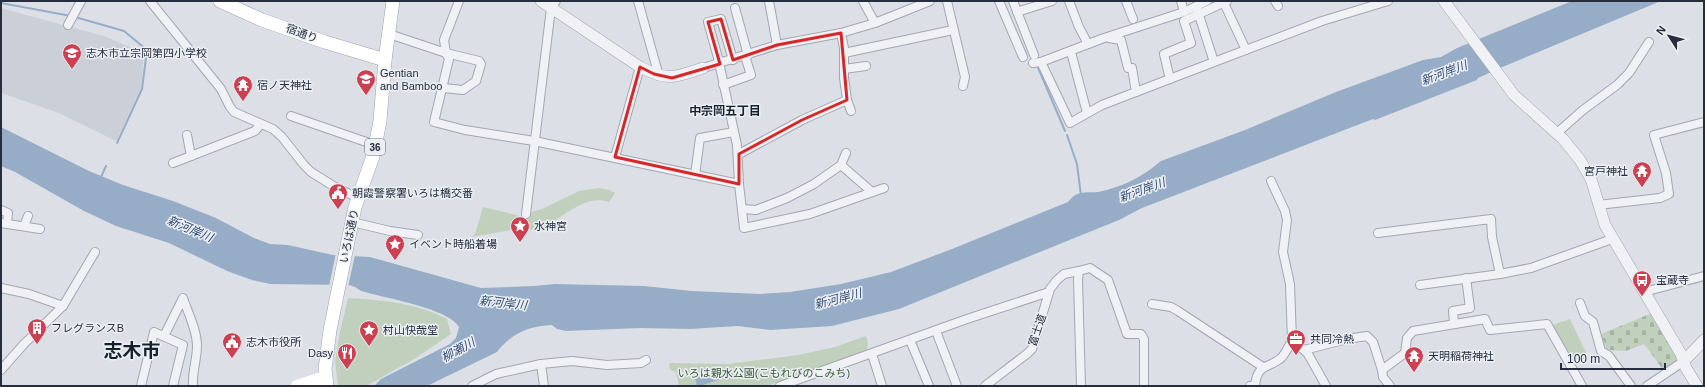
<svg xmlns="http://www.w3.org/2000/svg" width="1705" height="387" viewBox="0 0 1705 387" font-family="Arial,'Noto Sans JP',sans-serif">
<style>
.built{fill:#cacfd8}
.cemetery{fill:url(#cemetery-stones)}
.park{fill:#c1d0bd}
.water{fill:#97adc7}
.pier{fill:#dce0e6}
.lines{fill:none;stroke-linecap:round;stroke-linejoin:round}
.stream{stroke:#97adc7;stroke-width:2}
.minor-casing{stroke:#a2a7b0;stroke-width:10}
.tertiary-casing{stroke:#a2a7b0;stroke-width:12}
.primary-casing{stroke:#9ca4b2;stroke-width:14}
.minor{stroke:#eff1f5;stroke-width:8}
.tertiary{stroke:#eff1f5;stroke-width:11}
.secondary{stroke:#fff;stroke-width:12}
.primary{stroke:#fff;stroke-width:13}
.marked{fill:none;stroke:#d62828;stroke-width:3;stroke-linejoin:round}
.labels{text-anchor:middle;stroke-width:3;stroke-linejoin:round;paint-order:stroke}
.shield{fill:#ebeff4;stroke:#616773;stroke-width:1}
.shield-label{font-size:10px;font-weight:bold;fill:#262d3c}
.street-label{font-size:11px;fill:#262d3c;stroke:#ebeff4}
.poi-label{font-size:11px;fill:#262d3c;stroke:#ebeff4;text-anchor:start}
.park-label{font-size:11px;fill:#395833;stroke:#ebeff4}
.water-label{font-size:12px;font-style:italic;fill:#314b70;stroke:#ebeff4}
.neighbourhood-label{font-size:12px;font-weight:bold;fill:#181f2d;stroke:#ebeff4}
.town-label{font-size:19px;font-weight:bold;fill:#181f2d;stroke:#ebeff4}
</style>
<defs>
<pattern id="cemetery-stones" width="16" height="16" patternUnits="userSpaceOnUse"><rect width="16" height="16" fill="#c1d0bd"/><path d="M2 7V4a2 2 0 0 1 4 0v3zM10 15v-3a2 2 0 0 1 4 0v3z" fill="#a6b3a3"/></pattern>
</defs>
<rect width="100%" height="100%" fill="#dce0e6"/>
<polygon class="built" points="1,8 104,36 144,53 141,88 116,141 59,113 1,93"/>
<polygon class="cemetery" points="1652,313 1677,358 1675,363 1664,371 1644,344 1626,351 1607,350 1601,334"/>
<g class="park">
<path d="M 599,188 L 610,190 L 615,193 L 609,202 C 575,191 553,238 517,229 L 472,237 L 475,234 L 483,207 L 520,216 L 542,209 L 579,191 Z"/>
<path d="M 348,298 C 383,300 416,303 447,319 L 451,334 L 416,358 L 366,386 L 338,386 L 335,361 L 340,332 Z"/>
<polygon points="1570,319 1588,357 1572,364 1550,326"/>
<polygon points="866,336 868,343 866,354 766,386 679,386 676,372 670,370 669,363 728,364 798,355 835,347"/>
</g>
<g class="water">
<path d="M 1572,1 L 1661,1 L 1500,68 L 1478,78 L 1477,80 L 1375,120 L 1373,119 L 1142,208 L 1119,220 L 899,309 L 832,326 L 770,330 L 738,326 L 690,329 L 640,328 L 566,331 L 557,329 L 552,325 C 529,326 512,333 497,352 L 427,386 L 374,386 L 381,379 L 450,344 L 456,338 L 459,327 C 448,308 384,298 361,291 L 355,287 L 349,285 L 270,284 L 252,280 L 227,271 L 169,243 L 116,226 L 84,211 L 15,172 L 1,166 L 1,127 L 89,171 L 123,185 L 173,201 L 216,218 L 254,238 L 270,244 L 288,245 L 333,255 L 370,257 L 481,288 L 534,286 L 555,284 L 644,286 L 692,291 L 760,294 L 790,292 L 841,284 L 891,272 L 952,249 L 1068,202 C 1077,190 1085,193 1098,192 C 1104,191 1110,189 1116,187 C 1132,182 1148,172 1161,161 L 1245,130 L 1336,92 L 1423,60 L 1441,57 L 1457,48 Z"/>
<polygon points="734,372 734,374 733,375 700,386 697,386 695,378"/>
</g>
<polygon class="pier" points="336,253 355,255 348,287 329,286"/>
<g class="lines">
<g class="stream">
<polyline points="1,3 71,16"/>
<polyline points="75,17 124,31 147,50 142,89 117,143"/>
<polyline points="1037,65 1065,131"/>
<polyline points="1067,135 1077,164 1081,196"/>
<polyline points="101,177 106,166"/>
</g>
<g class="minor-casing">
<g id="minor">
<polyline points="150,1 221,89 230,107 234,112 273,129 282,137 304,165 311,172 335,187 358,198"/>
<polyline points="459,1 444,40 446,53 449,59 434,122 465,130 534,141 739,184"/>
<polyline points="638,1 659,76"/>
<polyline points="769,1 777,45"/>
<polyline points="863,1 875,23"/>
<polyline points="947,1 965,77 963,86"/>
<polyline points="999,1 1023,57"/>
<polyline points="1013,1 1034,55"/>
<polyline points="1069,1 1079,27 1088,44"/>
<polyline points="1126,1 1133,19"/>
<polyline points="1181,1 1184,12"/>
<polyline points="1223,1 1246,50"/>
<polyline points="1275,1 1278,6"/>
<polyline points="735,8 748,55"/>
<polyline points="1197,9 1214,62"/>
<polyline points="1017,12 1052,1"/>
<polyline points="68,25 81,1"/>
<polyline points="389,34 446,53 479,61 481,64 476,81 463,90 443,88"/>
<polyline points="1109,38 1121,40 1128,68 1132,68 1136,92"/>
<polyline points="1071,52 1087,113"/>
<polyline points="844,53 953,30"/>
<polyline points="733,60 721,19 708,22 718,58 737,145 739,184 744,228 810,214 884,188"/>
<polyline points="1041,62 1070,123 1102,105 1214,62 1322,21 1388,1"/>
<polyline points="1033,63 1041,62 1104,38 1184,12 1207,1"/>
<polyline points="703,68 777,45 841,33 875,23 930,1"/>
<polyline points="844,69 866,66"/>
<polyline points="1170,79 1164,54 1191,43 1184,21 1227,1"/>
<polyline points="723,85 751,75 745,56"/>
<polyline points="847,100 851,111"/>
<polyline points="291,116 375,145"/>
<polyline points="1557,133 1583,110 1617,85 1629,73 1649,42"/>
<polyline points="187,135 191,156"/>
<polyline points="739,154 802,120 847,100 844,78 844,48 841,33"/>
<polyline points="615,157 640,67"/>
<polyline points="173,163 255,131 260,125"/>
<polyline points="841,165 872,192"/>
<polyline points="695,175 700,138 734,132"/>
<polyline points="1271,181 1285,211 1287,220 1283,252 1290,284 1292,340 1304,350"/>
<polyline points="1598,205 1660,198 1669,194 1666,173 1654,135 1704,122"/>
<polyline points="742,209 756,210 787,198 814,184 841,165 846,153"/>
<polyline points="1,210 8,213 7,224"/>
<polyline points="526,214 551,8 556,1"/>
<polyline points="352,222 390,231 418,235"/>
<polyline points="1,223 40,229"/>
<polyline points="24,226 28,216"/>
<polyline points="1378,233 1491,219 1492,237 1500,274 1531,268 1612,239"/>
<polyline points="1420,285 1500,274"/>
<polyline points="1,288 29,294 63,306"/>
<polyline points="1644,292 1704,276"/>
<polyline points="1580,303 1585,316 1593,322 1601,351 1609,356 1631,386"/>
<polyline points="1152,304 1171,307 1178,311 1263,367"/>
<polyline points="1454,324 1453,311 1470,308 1466,278"/>
<polyline points="936,331 957,386"/>
<path d="M 164,336 L 183,298 C 188,313 197,330 197,346 C 197,359 192,372 193,386"/>
<polyline points="910,340 929,386"/>
<polyline points="872,354 882,386"/>
<polyline points="541,364 544,386"/>
<polyline points="1,370 24,344 63,306 95,252"/>
<polyline points="1382,370 1383,377 1390,386"/>
<polyline points="141,386 154,332 183,345 173,386"/>
<polyline points="472,386 496,374 541,364 572,361 607,365 641,363 646,360"/>
<polyline points="780,386 967,319 1049,292"/>
<polyline points="985,386 1028,353 1032,349 1050,289 1057,280 1064,274 1079,271"/>
<polyline points="1081,386 1078,280 1079,271 1090,268 1108,280 1127,334 1141,334 1144,339 1144,386"/>
<path d="M 1250,386 L 1255,385 C 1258,364 1266,369 1280,359 C 1285,355 1289,346 1292,340"/>
<polyline points="1326,386 1308,354 1304,350 1347,339 1367,336 1373,342 1382,370 1405,353 1407,338 1413,331 1485,319 1490,330 1547,324 1582,386"/>
<polyline points="1647,386 1684,361"/>
</g>
</g>
<g class="tertiary-casing">
<g id="tertiary">
<path d="M 541,1 L 640,67 C 669,82 675,77 703,68"/>
<polyline points="1444,1 1514,95 1563,139 1580,160 1591,179 1605,225 1681,354 1686,368 1697,386"/>
<polyline points="1684,361 1704,340"/>
</g>
</g>
<g class="primary-casing">
<g id="primary">
<polyline points="220,1 262,20 325,42 385,60"/>
<polyline points="327,386 325,369 330,330 355,207 373,156 380,121 385,60 393,1"/>
</g>
</g>
<use href="#minor" class="minor"/>
<use href="#tertiary" class="tertiary"/>
<polyline class="secondary" points="297,386 325,377"/>
<use href="#primary" class="primary"/>
</g>
<path class="marked" d="M 721,19 L 733,60 L 777,45 L 841,33 L 847,100 L 802,120 L 739,154 L 739,184 L 615,157 L 640,67 L 654,74 L 672,78 L 720,64 L 708,22 Z"/>
<defs>
<g id="school-pin" transform="scale(1)"><path d="M0 17L-7.5 6A9.5 9.5 0 1 1 7.5 6Z" fill="#cc4051" stroke="#ebeff4"/><path d="M0-5L7-2L0 1L-7-2ZM-4 1L0 2.5L4 1V4Q0 6-4 4Z" fill="#fff"/></g>
<g id="temple-pin" transform="scale(1)"><path d="M0 17L-7.5 6A9.5 9.5 0 1 1 7.5 6Z" fill="#cc4051" stroke="#ebeff4"/><path d="M0-6L5-2H3V0L6.5 2.5H4V6H1.5V3h-3V6H-4V2.5H-6.5L-3 0V-2H-5Z" fill="#fff"/></g>
<g id="civic-pin" transform="scale(1)"><path d="M0 17L-7.5 6A9.5 9.5 0 1 1 7.5 6Z" fill="#cc4051" stroke="#ebeff4"/><path d="M-.6-6.5H3V-4.5H.6V-3L4-1V1h2V6H-6V1h2V-1L-.6-3ZM-1.2 2.5V6h2.4V2.5Z" fill="#fff"/></g>
<g id="sight-pin" transform="scale(1)"><path d="M0 17L-7.5 6A9.5 9.5 0 1 1 7.5 6Z" fill="#cc4051" stroke="#ebeff4"/><path d="M0-6L1.8-2.2L6-1.7L2.9 1.2L3.7 5.4L0 3.3L-3.7 5.4L-2.9 1.2L-6-1.7L-1.8-2.2Z" fill="#fff"/></g>
<g id="bus-pin" transform="scale(1)"><path d="M0 17L-7.5 6A9.5 9.5 0 1 1 7.5 6Z" fill="#cc4051" stroke="#ebeff4"/><path d="M-5-6H5V4H4V6H2V4H-2V6H-4V4H-5ZM-3.5-4V0h7V-4ZM-3.5 1.2v1.5H-2V1.2ZM2 1.2v1.5H3.5V1.2Z" fill="#fff"/></g>
<g id="building-pin" transform="scale(1)"><path d="M0 17L-7.5 6A9.5 9.5 0 1 1 7.5 6Z" fill="#cc4051" stroke="#ebeff4"/><path d="M-4-6H4V6H1V3H-1V6H-4ZM-2.5-4.3h1.7v1.8h-1.7ZM.8-4.3h1.7v1.8H.8ZM-2.5-1h1.7V.8h-1.7ZM.8-1h1.7V.8H.8Z" fill="#fff"/></g>
<g id="office-pin" transform="scale(1)"><path d="M0 17L-7.5 6A9.5 9.5 0 1 1 7.5 6Z" fill="#cc4051" stroke="#ebeff4"/><path d="M-6-3h4V-5.5h4V-3h4V5H-6ZM-1-4.5V-3h2v-1.5ZM-6 0V1H6V0Z" fill="#fff"/></g>
<g id="restaurant-pin" transform="scale(1)"><path d="M0 17L-7.5 6A9.5 9.5 0 1 1 7.5 6Z" fill="#cc4051" stroke="#ebeff4"/><path d="M-5-6h1v4h1v-4h1v4h1v-4h1v5L-1.5 .5V6h-2V.5L-5-1ZM5-6V6H3V1.5H1.5Q1.5-4 5-6Z" fill="#fff"/></g>
</defs>
<g fill-rule="evenodd">
<use href="#school-pin" x="72" y="53"/>
<use href="#school-pin" x="366" y="79"/>
<use href="#temple-pin" x="243" y="85"/>
<use href="#temple-pin" x="1642" y="171"/>
<use href="#civic-pin" x="338" y="193"/>
<use href="#sight-pin" x="520" y="226"/>
<use href="#sight-pin" x="395" y="244"/>
<use href="#bus-pin" x="1642" y="280"/>
<use href="#building-pin" x="37" y="328"/>
<use href="#sight-pin" x="369" y="330"/>
<use href="#office-pin" x="1296" y="339"/>
<use href="#civic-pin" x="232" y="342"/>
<use href="#restaurant-pin" x="347" y="353"/>
<use href="#temple-pin" x="1414" y="356"/>
</g>
<g class="labels">
<rect class="shield" x="365" y="139" width="20" height="16" rx="3"/>
<g class="shield-label">
<text x="375" y="151">36</text>
</g>
<g class="street-label">
<text transform="translate(302 33) rotate(20)" y="4">宿通り</text>
<text transform="translate(349 236) rotate(-78)" y="4">いろは通り</text>
<text transform="translate(1037 330) rotate(-71)" y="4">富士道</text>
</g>
<g class="poi-label">
<text x="86" y="57">志木市立宗岡第四小学校</text>
<text x="380" y="77">Gentian<tspan x="380" dy="13">and Bamboo</tspan></text>
<text x="257" y="89">宿ノ天神社</text>
<text x="1628" y="175" text-anchor="end">宮戸神社</text>
<text x="352" y="197">朝霞警察署いろは橋交番</text>
<text x="534" y="230">水神宮</text>
<text x="409" y="248">イベント時船着場</text>
<text x="1656" y="284">宝蔵寺</text>
<text x="51" y="332">フレグランスB</text>
<text x="383" y="334">村山快哉堂</text>
<text x="1310" y="343">共同冷熱</text>
<text x="246" y="346">志木市役所</text>
<text x="333" y="357" text-anchor="end">Dasy</text>
<text x="1428" y="360">天明稲荷神社</text>
</g>
<g class="park-label">
<text x="764" y="377">いろは親水公園(こもれびのこみち)</text>
</g>
<g class="water-label">
<text transform="translate(1444 73) rotate(-21)" y="4">新河岸川</text>
<text transform="translate(1142 190) rotate(-20)" y="4">新河岸川</text>
<text transform="translate(190 229) rotate(23)" y="4">新河岸川</text>
<text transform="translate(838 299) rotate(-15)" y="4">新河岸川</text>
<text transform="translate(503 303) rotate(6)" y="4">新河岸川</text>
<text transform="translate(458 350) rotate(-29)" y="4">柳瀬川</text>
</g>
<g class="neighbourhood-label">
<text x="725" y="115">中宗岡五丁目</text>
</g>
<g class="town-label">
<text x="132" y="357">志木市</text>
</g>
</g>
<rect width="1705" height="387" fill="none" stroke="#262d3c" stroke-width="4"/>
<g transform="translate(1669 36) rotate(306)" stroke="#ebeff4" stroke-width="3" paint-order="stroke">
<path d="M0-3L7 15L0 10L-7 15Z" fill="#262d3c"/>
<text y="-6" font-size="11" font-weight="bold" text-anchor="middle" fill="#262d3c">N</text>
</g>
<path d="M1561 363v6h104v-6" fill="none" stroke="#262d3c" stroke-width="2"/>
<text x="1567" y="363" font-size="12" fill="#262d3c" stroke="#ebeff4" stroke-width="3" paint-order="stroke">100 m</text>
</svg>
